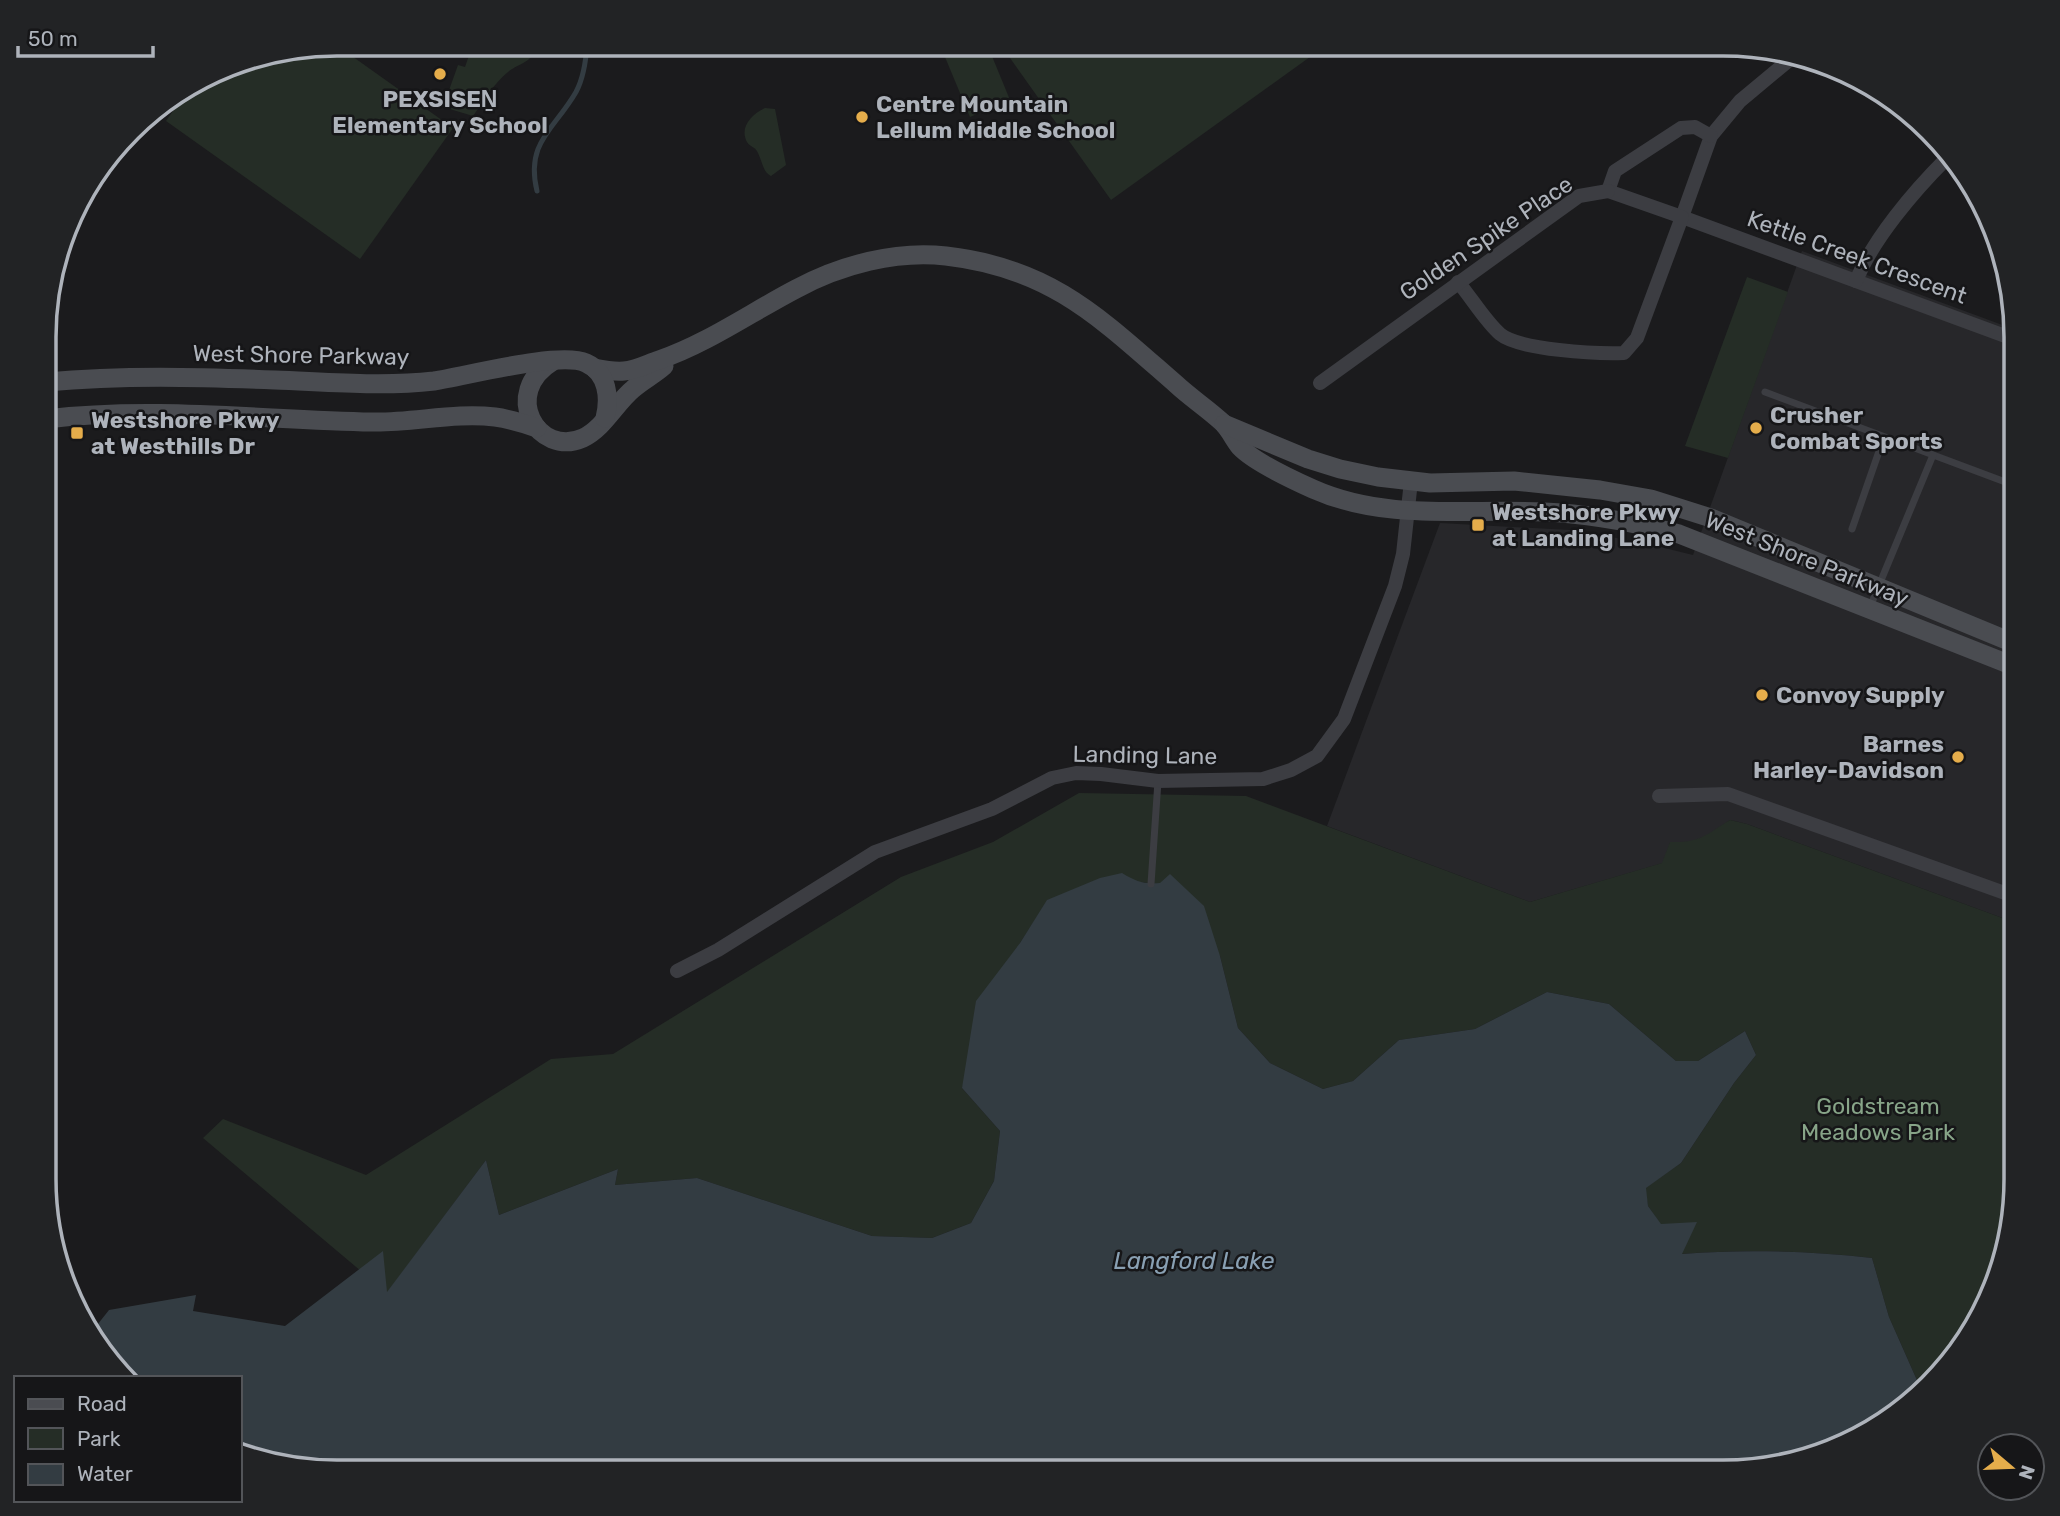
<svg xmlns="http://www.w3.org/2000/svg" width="2060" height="1516" viewBox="0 0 2060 1516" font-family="Rubik,sans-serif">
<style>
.built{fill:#27272a}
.green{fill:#252d26}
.water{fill:#333c42}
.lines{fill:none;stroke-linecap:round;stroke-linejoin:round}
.stream{stroke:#333c42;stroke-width:5}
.service{stroke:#3c3d42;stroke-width:7}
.minor{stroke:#3c3d42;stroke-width:14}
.secondary{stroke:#4a4c51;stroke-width:19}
.poi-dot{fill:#e5ad4b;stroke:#161618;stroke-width:2.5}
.labels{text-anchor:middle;stroke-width:5;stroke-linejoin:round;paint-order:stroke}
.poi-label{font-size:23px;font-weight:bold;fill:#aeb3bb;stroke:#161618;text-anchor:start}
.street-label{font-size:23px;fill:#aeb3bb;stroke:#161618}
.park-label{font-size:23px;fill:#87a488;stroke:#161618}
.water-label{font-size:24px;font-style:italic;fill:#89a0b3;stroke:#161618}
.rim{fill:none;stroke:#aeb3bb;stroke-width:3.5}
</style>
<rect width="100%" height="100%" fill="#1b1b1d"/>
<polygon class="built" points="1802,251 2016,330 2016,923 1747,824 1730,820 1708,836 1688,843 1670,843 1663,863 1530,902 1327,826 1440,523 1570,530 1640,542 1693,555"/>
<g class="green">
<polygon points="335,44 453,128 360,259 166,121 189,88 225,66"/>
<path d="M 473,44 L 525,44 L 534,52 C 531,62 516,65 508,72 C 494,83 484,101 473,116 L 443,107 L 458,65 L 465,67 Z"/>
<polygon points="987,44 1010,100 970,117 940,45"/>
<polygon points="1015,44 1328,44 1111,200 1005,51"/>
<path d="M 765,108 L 775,109 L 786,165 L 771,176 C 763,172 762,161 758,153 C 755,146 751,148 747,142 C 739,127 752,114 765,108 Z"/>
<polygon points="1747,277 1788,292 1728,458 1685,446"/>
<path d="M 1079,793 L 1246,796 L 1530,902 L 1662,863 L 1670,842 C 1701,843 1705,835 1730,820 L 1747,824 L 2016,923 L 2016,1198 L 2001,1274 L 1955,1358 L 1920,1387 L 1889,1317 L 1872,1258 C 1808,1251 1746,1249 1681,1254 L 1648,1206 L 1645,1188 L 1681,1163 L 1734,1083 L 1756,1055 L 1745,1031 L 1698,1061 L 1676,1061 L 1609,1004 L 1547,992 L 1475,1029 L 1399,1040 L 1353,1081 L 1323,1089 L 1270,1063 L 1238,1028 L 1220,956 L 1160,884 L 1137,882 L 1048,900 L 1020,943 L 962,1088 L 1000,1131 L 994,1181 L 971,1223 L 932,1238 L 872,1236 L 697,1178 L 615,1185 L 618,1169 L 499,1215 L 486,1160 L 387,1293 L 203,1138 L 223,1119 L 366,1175 L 551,1059 L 613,1054 L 901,877 L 993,842 Z"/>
</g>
<path class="water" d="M 1122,873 C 1137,882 1143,884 1160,883 L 1170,874 L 1204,906 L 1220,956 L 1238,1028 L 1270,1063 L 1323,1089 L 1353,1081 L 1399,1040 L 1475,1029 L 1547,992 L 1609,1004 L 1676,1061 L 1698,1061 L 1745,1031 L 1756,1055 L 1734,1083 L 1681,1163 L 1646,1188 L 1648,1206 L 1661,1224 L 1697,1222 L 1682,1254 C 1746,1249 1808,1251 1872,1258 L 1889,1317 L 1920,1387 L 1853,1442 L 1724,1472 L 318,1472 L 240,1455 L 240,1378 L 129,1378 L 90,1334 L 109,1310 L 196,1295 L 193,1311 L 285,1326 L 383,1251 L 387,1292 L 486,1160 L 499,1215 L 618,1169 L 615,1185 L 697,1178 L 872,1236 L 932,1238 L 971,1223 L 994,1181 L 1000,1131 L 962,1088 L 976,1001 L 1020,943 L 1047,900 L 1100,878 Z"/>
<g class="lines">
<path class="stream" d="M 537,191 C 525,142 555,129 576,92 C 584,77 586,61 587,44"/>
<g class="service">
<polyline points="1765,392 2016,486"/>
<polyline points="1852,529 1884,437"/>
<polyline points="1870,607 1933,455"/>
<polyline points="1151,884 1158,781"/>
</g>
<g class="minor">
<polyline points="1794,56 1740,101 1711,136 1682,217 2016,340"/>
<polyline points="1608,191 1615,171 1681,128 1695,127 1711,136"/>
<path d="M 1856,281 C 1873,239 1914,191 1946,159"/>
<path d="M 1458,282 C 1471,297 1485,321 1500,334 C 1519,350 1597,354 1624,353 L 1637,338 L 1682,217 L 1608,191"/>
<polyline points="1320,383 1579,196 1608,191"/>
<polyline points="1659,796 1728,794 2016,897"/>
<polyline points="677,971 718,950 875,852 992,809 1052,778 1076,773 1101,774 1158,781 1263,779 1291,770 1317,756 1344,719 1395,586 1403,554 1411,481"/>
</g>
<g class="secondary">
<path d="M 553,361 C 500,393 538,458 583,438 C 603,429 616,403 633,389 C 643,380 654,375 664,366"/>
<path d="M 594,368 C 604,370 614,372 624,371 C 636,370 647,364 659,360 C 708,343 750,313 796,289 C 840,265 897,250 946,256 C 1052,268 1101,319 1177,385 C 1191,398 1208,409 1223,423 C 1230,430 1234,440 1240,447 C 1254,462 1293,480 1313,489 C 1391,524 1478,506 1561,513 C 1601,516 1640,524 1679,534 L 2016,667"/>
<path d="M 46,382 C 122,375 199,377 275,380 C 328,382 382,387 434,381 C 467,376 560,351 586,363 C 608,373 610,398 605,418"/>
<path d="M 46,419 C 155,406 264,420 372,422 C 413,423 455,412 495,417 C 509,419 523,423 537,428"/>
<polyline points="1224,424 1308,459 1340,469 1378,477 1430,483 1514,481 1600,490 1651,499 1711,518 2016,644"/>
</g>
</g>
<g class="poi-dot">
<circle cx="440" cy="74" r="7"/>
<circle cx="862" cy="117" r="7"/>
<circle cx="1756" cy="428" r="7"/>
<rect x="70" y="426" width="14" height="14" rx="3.5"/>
<rect x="1471" y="518" width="14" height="14" rx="3.5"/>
<circle cx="1762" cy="695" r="7"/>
<circle cx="1958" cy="757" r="7"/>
</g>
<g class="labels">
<g class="poi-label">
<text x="440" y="107" text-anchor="middle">PEXSISEṈ<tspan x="440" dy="26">Elementary School</tspan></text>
<text x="876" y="112">Centre Mountain<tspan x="876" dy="26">Lellum Middle School</tspan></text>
<text x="1770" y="423">Crusher<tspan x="1770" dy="26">Combat Sports</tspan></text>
<text x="91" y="428">Westshore Pkwy<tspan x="91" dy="26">at Westhills Dr</tspan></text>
<text x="1492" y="520">Westshore Pkwy<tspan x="1492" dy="26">at Landing Lane</tspan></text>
<text x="1776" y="703">Convoy Supply</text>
<text x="1944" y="752" text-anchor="end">Barnes<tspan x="1944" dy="26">Harley-Davidson</tspan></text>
</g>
<g class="street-label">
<text transform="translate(1486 238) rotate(-34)" y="8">Golden Spike Place</text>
<text transform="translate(1857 257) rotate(20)" y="8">Kettle Creek Crescent</text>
<text transform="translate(301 355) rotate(1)" y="8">West Shore Parkway</text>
<text transform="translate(1807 559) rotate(22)" y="8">West Shore Parkway</text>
<text transform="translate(1145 755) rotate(1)" y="8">Landing Lane</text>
</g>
<g class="park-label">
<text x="1878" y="1114">Goldstream<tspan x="1878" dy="26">Meadows Park</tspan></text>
</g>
<g class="water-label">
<text x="1194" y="1269">Langford Lake</text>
</g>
</g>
<path d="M0 0H2060V1516H0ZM337 56H1723A281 281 0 0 1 2004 337V1179A281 281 0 0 1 1723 1460H337A281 281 0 0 1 56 1179V337A281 281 0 0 1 337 56Z" fill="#222325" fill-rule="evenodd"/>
<path class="rim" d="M337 56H1723A281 281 0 0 1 2004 337V1179A281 281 0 0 1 1723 1460H337A281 281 0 0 1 56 1179V337A281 281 0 0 1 337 56Z"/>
<rect x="14" y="1376" width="228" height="126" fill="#161618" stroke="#535559" stroke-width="2"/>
<rect x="28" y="1399" width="35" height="10" fill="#4a4c51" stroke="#535559" stroke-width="2"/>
<text x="77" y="1411" font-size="21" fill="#aeb3bb">Road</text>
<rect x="28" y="1428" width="35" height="21" fill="#252d26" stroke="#535559" stroke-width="2"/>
<text x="77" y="1446" font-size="21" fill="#aeb3bb">Park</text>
<rect x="28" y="1464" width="35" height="21" fill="#333c42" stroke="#535559" stroke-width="2"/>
<text x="77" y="1481" font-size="21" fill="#aeb3bb">Water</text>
<g transform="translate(2011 1467) rotate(109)"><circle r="33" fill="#161618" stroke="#535559" stroke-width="2"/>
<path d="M0-5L12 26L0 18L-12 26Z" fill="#e5ad4b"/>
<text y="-10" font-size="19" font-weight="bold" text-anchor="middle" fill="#aeb3bb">N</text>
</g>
<path d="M18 46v10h135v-10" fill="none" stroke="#aeb3bb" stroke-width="3.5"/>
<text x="28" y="46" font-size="21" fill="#aeb3bb" stroke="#161618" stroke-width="5" paint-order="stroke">50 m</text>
</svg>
